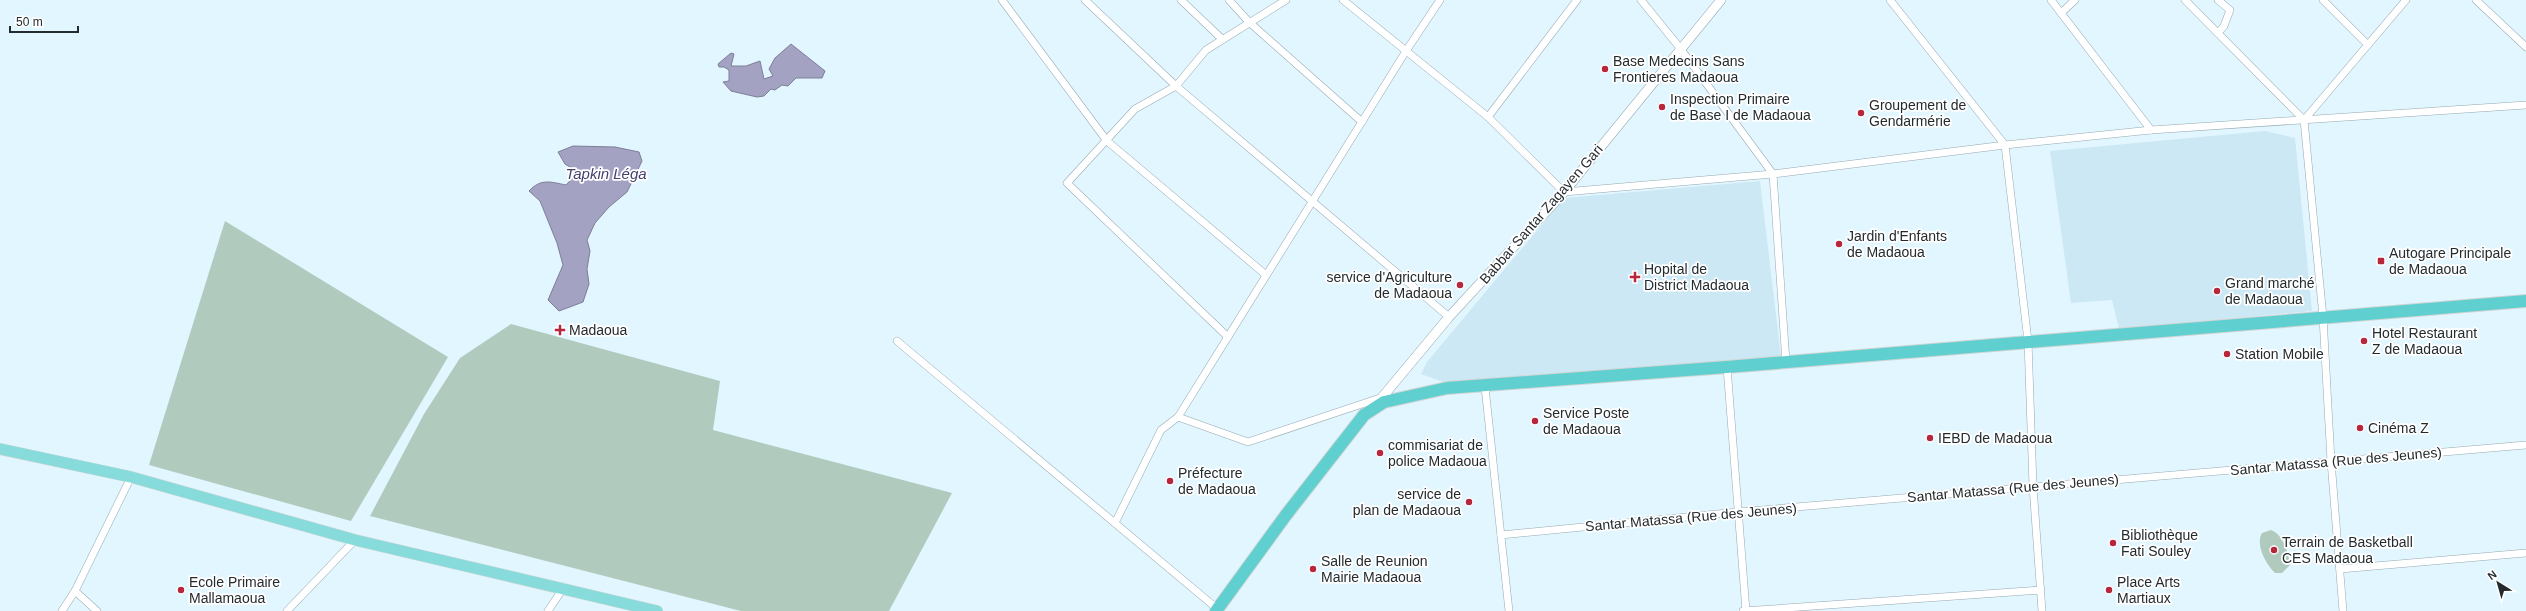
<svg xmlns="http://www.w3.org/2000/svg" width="2526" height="611" viewBox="0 0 2526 611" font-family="Arial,sans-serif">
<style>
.built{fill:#cce8f4}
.green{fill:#b0cbbd}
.water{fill:#a3a2c3;stroke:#7d7e96}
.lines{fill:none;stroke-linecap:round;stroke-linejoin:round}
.minor-casing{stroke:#96a9b1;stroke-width:8}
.tertiary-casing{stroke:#96a9b1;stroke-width:10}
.primary-casing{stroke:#d3d5d5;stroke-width:12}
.trunk-casing{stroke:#d3d5d5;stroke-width:14}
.minor{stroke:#fff;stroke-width:7}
.tertiary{stroke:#fff;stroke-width:9}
.primary{stroke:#87dcdb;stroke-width:11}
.trunk{stroke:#5fd0cf;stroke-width:12}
.poi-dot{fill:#b7263b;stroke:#fff;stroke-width:1.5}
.labels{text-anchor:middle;stroke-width:3.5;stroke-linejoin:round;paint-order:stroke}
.poi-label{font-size:14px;fill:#242b2e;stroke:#fff;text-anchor:start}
.street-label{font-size:14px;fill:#242b2e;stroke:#fff}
.water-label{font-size:15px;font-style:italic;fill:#44406e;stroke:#fff}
</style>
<rect width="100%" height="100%" fill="#e2f6ff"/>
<g class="built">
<polygon points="2265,131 2295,138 2312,311 2119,329 2112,300 2071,303 2050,151"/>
<polygon points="1760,181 1781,357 1515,383 1443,382 1421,374 1427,362 1564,198"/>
</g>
<g class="green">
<polygon points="225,221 448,357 351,521 149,465"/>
<polygon points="511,324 720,381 713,430 952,493 889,611 741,611 370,516 424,414 460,358"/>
<path d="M 2271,530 C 2283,534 2289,554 2290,565 L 2282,573 L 2275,573 C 2266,565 2255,544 2262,533 Z"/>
</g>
<g class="water">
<polygon points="791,44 825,71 822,78 796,78 788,86 782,85 775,90 771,89 764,96 757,97 731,91 723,82 729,81 729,70 724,67 719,67 718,64 731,53 734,54 731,66 746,66 760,61 764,79 773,76 769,69 775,58"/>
<path d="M 573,146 L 615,147 L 639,152 L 642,161 L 627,192 L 609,207 L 595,223 L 587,240 L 590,251 L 587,269 L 589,284 L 583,302 L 559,311 L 548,300 L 563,265 L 557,243 L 540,201 L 529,191 C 541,178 551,182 566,185 L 578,172 L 565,164 L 558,152 Z"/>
</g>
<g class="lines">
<g class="minor-casing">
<g id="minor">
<polyline points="1002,0 1107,141 1266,275"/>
<polyline points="1085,0 1176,86 1449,317"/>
<polyline points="1181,0 1222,39"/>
<polyline points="1229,0 1249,22 1362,122"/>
<polyline points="1343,0 1488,117 1564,192 1773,174 2005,145 2151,130 2526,105"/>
<polyline points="1641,0 1680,48 1773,174 1786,362"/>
<polyline points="1890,0 2005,145 2028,341 2033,486 2042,611"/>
<polyline points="2051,0 2151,130"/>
<polyline points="2185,0 2304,120 2323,317 2331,461 2343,611"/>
<polyline points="2323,0 2368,45"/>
<polyline points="2476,0 2526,47"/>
<polyline points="2061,13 2075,0"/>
<polyline points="2218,33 2224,26 2230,10 2218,0"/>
<polyline points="1488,117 1577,0"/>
<polyline points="2304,120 2406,0"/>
<polyline points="1228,337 1067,183 1135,109 1176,86 1206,50 1286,0"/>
<polyline points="897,341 1220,611"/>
<polyline points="1727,367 1746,611"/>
<polyline points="1485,387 1509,611"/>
<polyline points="1178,417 1248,442 1380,398"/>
<polyline points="1115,523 1161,430 1178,417 1406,51 1440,0"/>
<polyline points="1501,535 1738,512 2526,445"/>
<polyline points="2340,569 2526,553"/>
<polyline points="75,591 97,611"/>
<polyline points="62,611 75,591 131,477"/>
<polyline points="287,611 355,540"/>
<polyline points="548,611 564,587"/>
<polyline points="1743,611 2041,590"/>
</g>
</g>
<g class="tertiary-casing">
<polyline id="tertiary" points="1374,407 1449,317 1564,192 1721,0"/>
</g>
<g class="primary-casing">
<polyline id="primary" points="0,449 131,477 355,540 657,611"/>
</g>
<g class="trunk-casing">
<polyline id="trunk" points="1216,611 1286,515 1364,415 1384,402 1447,388 1727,367 2526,301"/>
</g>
<use href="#minor" class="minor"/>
<use href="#tertiary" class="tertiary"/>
<use href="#primary" class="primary"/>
<use href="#trunk" class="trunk"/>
</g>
<g class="poi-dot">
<circle cx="1605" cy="69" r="4"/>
<circle cx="1662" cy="107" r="4"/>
<circle cx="1861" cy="113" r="4"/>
<circle cx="1839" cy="244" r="4"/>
<rect x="2377" y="257" width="8" height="8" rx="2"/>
<path d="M1633 271h4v4h4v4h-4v4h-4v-4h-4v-4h4z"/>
<circle cx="1460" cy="285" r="4"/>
<circle cx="2217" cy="291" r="4"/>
<path d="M558 324h4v4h4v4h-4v4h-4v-4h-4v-4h4z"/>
<circle cx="2364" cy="341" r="4"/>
<circle cx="2227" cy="354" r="4"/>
<circle cx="1535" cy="421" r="4"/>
<circle cx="2360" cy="428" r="4"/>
<circle cx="1930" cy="438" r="4"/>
<circle cx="1380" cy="453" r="4"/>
<circle cx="1170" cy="481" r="4"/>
<circle cx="1469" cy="502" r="4"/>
<circle cx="2113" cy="543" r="4"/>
<circle cx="2274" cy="550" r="4"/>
<circle cx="1313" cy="569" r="4"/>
<circle cx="181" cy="590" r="4"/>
<circle cx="2109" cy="590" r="4"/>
</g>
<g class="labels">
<g class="poi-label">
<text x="1613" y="66">Base Medecins Sans<tspan x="1613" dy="16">Frontieres Madaoua</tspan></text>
<text x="1670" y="104">Inspection Primaire<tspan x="1670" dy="16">de Base I de Madaoua</tspan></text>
<text x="1869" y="110">Groupement de<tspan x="1869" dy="16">Gendarmérie</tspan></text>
<text x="1847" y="241">Jardin d'Enfants<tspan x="1847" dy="16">de Madaoua</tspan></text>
<text x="2389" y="258">Autogare Principale<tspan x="2389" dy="16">de Madaoua</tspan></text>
<text x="1644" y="274">Hopital de<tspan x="1644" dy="16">District Madaoua</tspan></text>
<text x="1452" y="282" text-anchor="end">service d'Agriculture<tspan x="1452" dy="16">de Madaoua</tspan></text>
<text x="2225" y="288">Grand marché<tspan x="2225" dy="16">de Madaoua</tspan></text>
<text x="569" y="335">Madaoua</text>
<text x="2372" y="338">Hotel Restaurant<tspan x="2372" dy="16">Z de Madaoua</tspan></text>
<text x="2235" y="359">Station Mobile</text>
<text x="1543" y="418">Service Poste<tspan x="1543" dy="16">de Madaoua</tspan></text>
<text x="2368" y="433">Cinéma Z</text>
<text x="1938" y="443">IEBD de Madaoua</text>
<text x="1388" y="450">commisariat de<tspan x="1388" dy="16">police Madaoua</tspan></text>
<text x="1178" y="478">Préfecture<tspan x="1178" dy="16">de Madaoua</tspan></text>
<text x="1461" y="499" text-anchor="end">service de<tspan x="1461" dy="16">plan de Madaoua</tspan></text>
<text x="2121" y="540">Bibliothèque<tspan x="2121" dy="16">Fati Souley</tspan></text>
<text x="2282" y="547">Terrain de Basketball<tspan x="2282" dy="16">CES Madaoua</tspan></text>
<text x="1321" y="566">Salle de Reunion<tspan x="1321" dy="16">Mairie Madaoua</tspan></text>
<text x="189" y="587">Ecole Primaire<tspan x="189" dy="16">Mallamaoua</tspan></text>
<text x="2117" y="587">Place Arts<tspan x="2117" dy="16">Martiaux</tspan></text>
</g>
<g class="street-label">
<text transform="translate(1541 214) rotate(-49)" y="5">Babbar Santar Zagayen Gari</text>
<text transform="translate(2336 461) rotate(-5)" y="5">Santar Matassa (Rue des Jeunes)</text>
<text transform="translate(2013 488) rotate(-5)" y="5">Santar Matassa (Rue des Jeunes)</text>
<text transform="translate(1691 517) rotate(-5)" y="5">Santar Matassa (Rue des Jeunes)</text>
</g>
<g class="water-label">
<text x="606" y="179">Tapkin Léga</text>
</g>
</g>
<g transform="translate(2498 583) rotate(323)" stroke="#ffffff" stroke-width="3" paint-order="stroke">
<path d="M0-3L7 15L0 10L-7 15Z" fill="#242b2e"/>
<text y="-6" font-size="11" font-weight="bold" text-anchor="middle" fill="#242b2e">N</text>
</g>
<path d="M10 26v6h68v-6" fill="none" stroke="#242b2e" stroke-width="2"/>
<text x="16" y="26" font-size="12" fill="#242b2e" stroke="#ffffff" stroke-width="3" paint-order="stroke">50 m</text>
</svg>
